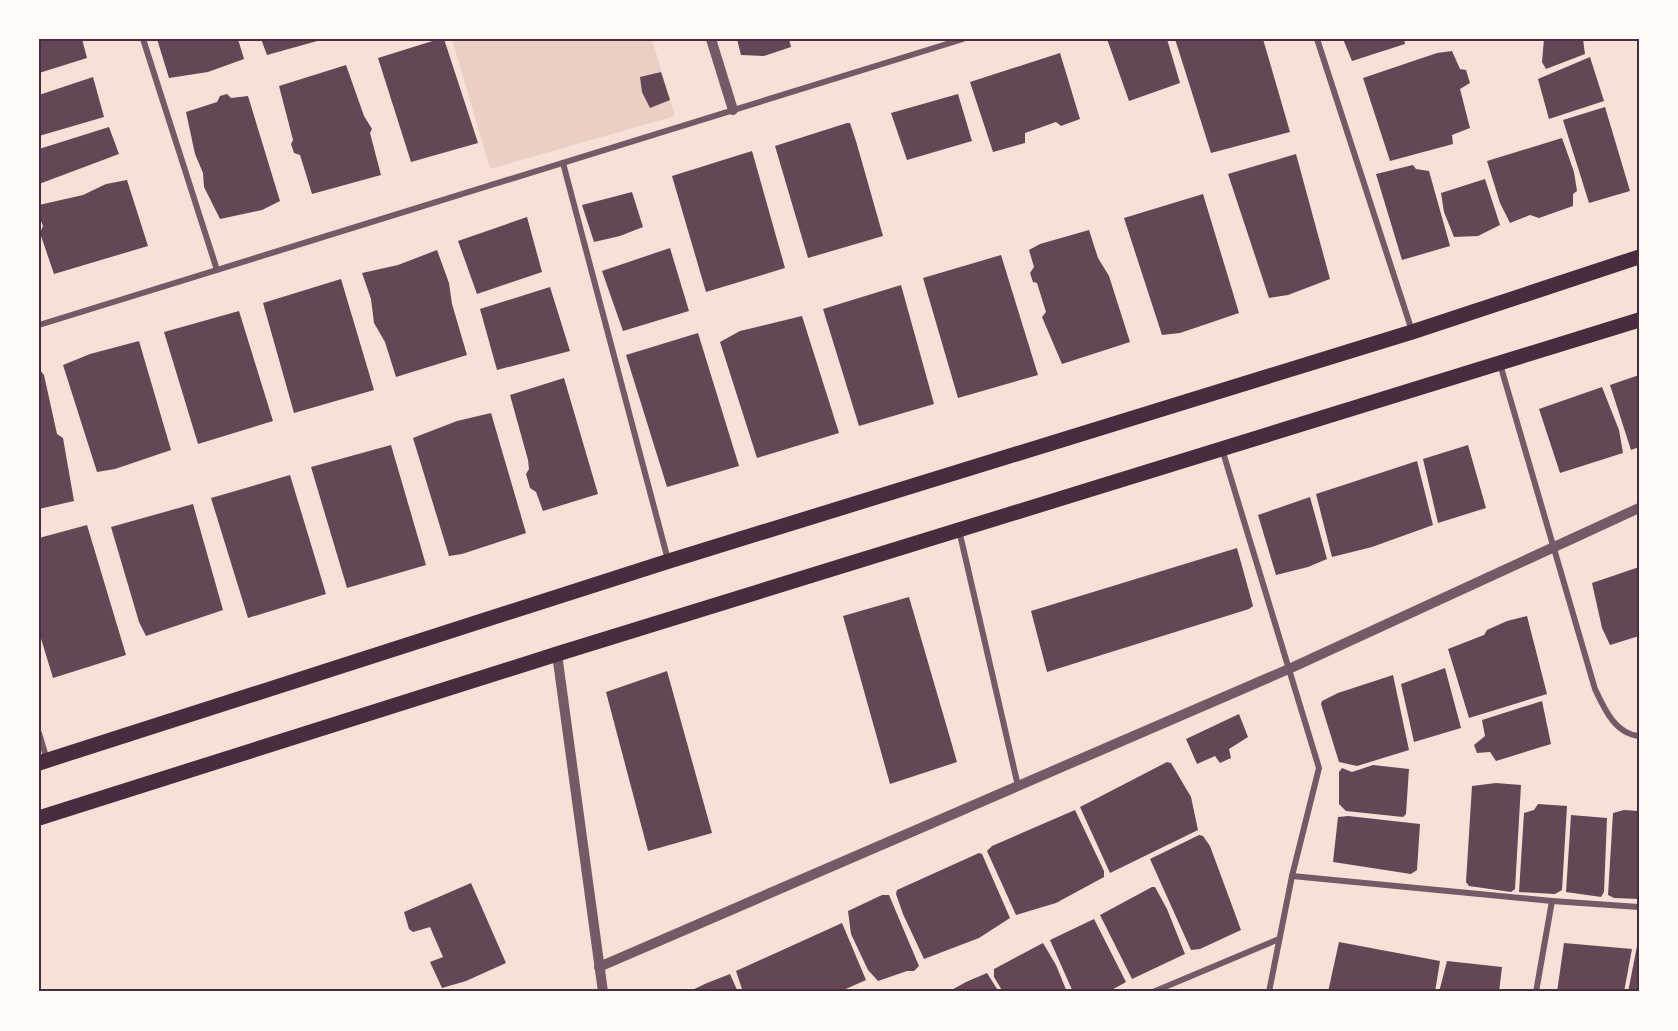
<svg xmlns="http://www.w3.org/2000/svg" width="1678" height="1031" viewBox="0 0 1678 1031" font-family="'Golos Text',sans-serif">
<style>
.green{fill:#ebcfc5}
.building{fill:#644757}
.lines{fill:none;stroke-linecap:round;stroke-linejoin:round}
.minor{stroke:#755966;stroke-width:6}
.tertiary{stroke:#755966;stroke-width:10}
.primary{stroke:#4a2c40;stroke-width:15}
.neatline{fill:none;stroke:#4a2c40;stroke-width:2}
</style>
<rect width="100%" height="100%" fill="#f7e1d7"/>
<polygon class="green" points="452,39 652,39 675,116 490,169"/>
<g class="building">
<polygon points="39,39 82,39 87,58 39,73"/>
<polygon points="157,39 238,39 244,59 208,72 169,78"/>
<polygon points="261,39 321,39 321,40 267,55"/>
<polygon points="439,39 444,39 478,143 411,162 378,58"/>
<polygon points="737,39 789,39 791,47 764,56 741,55"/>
<polygon points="1107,39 1167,39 1180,83 1129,101"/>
<polygon points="1175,39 1263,39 1290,132 1211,153"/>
<polygon points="1343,39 1404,39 1405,44 1352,61"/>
<polygon points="1544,39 1583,39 1585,54 1546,69 1542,62"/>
<polygon points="1452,51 1460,69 1466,70 1470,83 1460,89 1470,128 1452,135 1453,144 1390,161 1363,78 1437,53"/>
<polygon points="1060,53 1080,119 1061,126 1056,122 1025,133 1025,143 993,152 970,82"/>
<polygon points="1590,57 1604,101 1549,119 1538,79"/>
<polygon points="346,65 364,116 372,129 370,133 381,175 312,194 300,155 294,153 291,144 293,140 279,86"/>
<polygon points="661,72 670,100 650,108 642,92 640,77"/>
<polygon points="93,77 104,117 39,136 39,95"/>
<polygon points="227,94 231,98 248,96 280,201 262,210 220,219 204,187 203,173 195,154 186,112 217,102 220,96"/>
<polygon points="958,94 972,141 907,160 891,113"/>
<polygon points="1605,107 1630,191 1589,203 1563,120"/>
<polygon points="847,123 850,123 856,141 883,236 808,258 775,146"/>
<polygon points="109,127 119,154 39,184 39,149"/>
<polygon points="1562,138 1574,172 1577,191 1573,194 1573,206 1539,218 1530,215 1510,223 1500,203 1487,161"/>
<polygon points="752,151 785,268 706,292 672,176"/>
<polygon points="1296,154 1330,279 1288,295 1269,298 1228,174"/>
<polygon points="1413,165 1416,169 1429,171 1450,246 1402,260 1376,174"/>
<polygon points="1485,179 1500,225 1478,236 1454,237 1444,212 1441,193"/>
<polygon points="127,180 148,246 54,274 40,233 43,226 39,216 39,205 83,195 106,184"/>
<polygon points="632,192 643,227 620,236 594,242 582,205"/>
<polygon points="1203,194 1239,313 1180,333 1162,335 1124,218"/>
<polygon points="527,217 542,272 477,294 458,241"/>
<polygon points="1089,230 1098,258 1109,276 1130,342 1062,364 1042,317 1046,312 1037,283 1033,282 1030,273 1034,267 1029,250 1040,244"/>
<polygon points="670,248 689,311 623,331 602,271"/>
<polygon points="437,250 449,283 452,304 467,355 396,377 385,342 374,323 371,299 362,273 398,265"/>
<polygon points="1001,255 1038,375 958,398 923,278"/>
<polygon points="341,279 374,390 294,413 263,303"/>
<polygon points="901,285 934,404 859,426 823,309"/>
<polygon points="550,287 570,351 497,370 480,309"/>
<polygon points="239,311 273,421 198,444 164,332"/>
<polygon points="802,316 839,433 757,458 720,342 740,331"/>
<polygon points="698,333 739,466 667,487 626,355"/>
<polygon points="139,341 171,450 115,469 97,472 63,365 90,354"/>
<polygon points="39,369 44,375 57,434 63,438 74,501 39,509"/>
<polygon points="1639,375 1639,447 1631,450 1610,385"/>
<polygon points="564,378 598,494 543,511 536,492 530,488 526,474 529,469 528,460 510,395"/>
<polygon points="1602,387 1619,430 1623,453 1560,473 1539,409"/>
<polygon points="491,413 526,533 462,554 449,556 413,438 457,421"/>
<polygon points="391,445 426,565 347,588 311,467"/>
<polygon points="1468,445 1486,508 1438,523 1423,459"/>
<polygon points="1417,461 1433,525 1372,547 1332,557 1316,494"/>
<polygon points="290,475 326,594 248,618 211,498"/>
<polygon points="1310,497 1327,559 1308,567 1276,575 1258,515"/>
<polygon points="193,504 223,610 146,636 139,622 111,527"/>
<polygon points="87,525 126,655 53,678 39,632 39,538"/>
<polygon points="1237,548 1253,606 1249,609 1047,672 1031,611"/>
<polygon points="1639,567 1639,636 1610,645 1602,628 1592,583"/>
<polygon points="909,597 957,762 890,784 843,616"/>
<polygon points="1527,616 1547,694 1469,718 1448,649 1484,635 1487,630 1507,621"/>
<polygon points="1445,668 1461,728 1414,742 1401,684"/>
<polygon points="667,671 712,833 648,851 606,692"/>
<polygon points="1393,675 1409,750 1357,766 1339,762 1321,704 1322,701 1338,693"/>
<polygon points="1542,701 1551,744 1496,761 1490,752 1477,753 1474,745 1485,736 1482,720"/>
<polygon points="1239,714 1248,737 1229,749 1231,758 1220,763 1215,756 1197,764 1186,739"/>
<polygon points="1167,762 1171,763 1191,797 1198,830 1110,873 1080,807"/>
<polygon points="1373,765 1409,769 1406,814 1403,817 1346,811 1339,804 1339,772 1342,768 1352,772"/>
<polygon points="1496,783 1521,785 1515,889 1511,892 1469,886 1466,882 1472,786"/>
<polygon points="1538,804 1567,806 1562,890 1555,894 1519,892 1524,813 1534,810"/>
<polygon points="1075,810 1104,871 1104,877 1056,903 1016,915 987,851 992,846"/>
<polygon points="1624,810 1639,811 1639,899 1614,898 1608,895 1613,813"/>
<polygon points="1571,815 1607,818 1604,892 1601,897 1566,892"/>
<polygon points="1348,816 1420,824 1417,870 1411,874 1333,862 1338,817"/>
<polygon points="1199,835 1203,836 1210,846 1241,930 1200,949 1191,950 1150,859"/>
<polygon points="979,853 982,854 1010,918 979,938 924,959 903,914 896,894 897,890"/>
<polygon points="471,883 506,963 466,981 442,988 430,962 443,957 430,927 413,932 409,929 404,912"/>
<polygon points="1152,887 1155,887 1167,909 1185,954 1132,979 1100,915"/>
<polygon points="882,895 889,895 919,966 914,971 907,971 878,981 868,970 851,934 848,911"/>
<polygon points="1094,919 1126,982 1108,992 1073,992 1050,940"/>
<polygon points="842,923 866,980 839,992 743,992 736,971"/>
<polygon points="1638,941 1639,992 1628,992"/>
<polygon points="1339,942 1440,961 1435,992 1328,992"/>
<polygon points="1043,943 1056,965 1067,992 1003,992 994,977 994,969"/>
<polygon points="1564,943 1632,949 1624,992 1557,992"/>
<polygon points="1447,961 1502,967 1499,992 1439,992"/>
<polygon points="987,973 999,992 948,992 966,982"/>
<polygon points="730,974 738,992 688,992 707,983"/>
</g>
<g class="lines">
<g class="minor">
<polyline points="143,39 217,270"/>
<polyline points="1317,39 1412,331"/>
<polyline points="563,163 668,560"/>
<polyline points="39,325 963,39"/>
<path d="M 1500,364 L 1595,689 C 1604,708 1615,734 1639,736"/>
<polyline points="1222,449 1319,768 1292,876 1269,992"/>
<polyline points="959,530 1018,786"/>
<polyline points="39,733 47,760"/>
<polyline points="1292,876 1552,901 1639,907"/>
<polyline points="1153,992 1279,939"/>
<polyline points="1536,992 1552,901"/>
</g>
<g class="tertiary">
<polyline points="711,39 733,110"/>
<polyline points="557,654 603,992"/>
<polyline points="599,967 1291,668 1639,508"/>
</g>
<g class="primary">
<polyline points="39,763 669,561 1412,332 1639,257"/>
<polyline points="39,818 557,654 1639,320"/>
</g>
</g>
<rect width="1678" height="1031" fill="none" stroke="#fffaf5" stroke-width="81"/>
<rect x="40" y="40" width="1598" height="950" class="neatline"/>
</svg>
